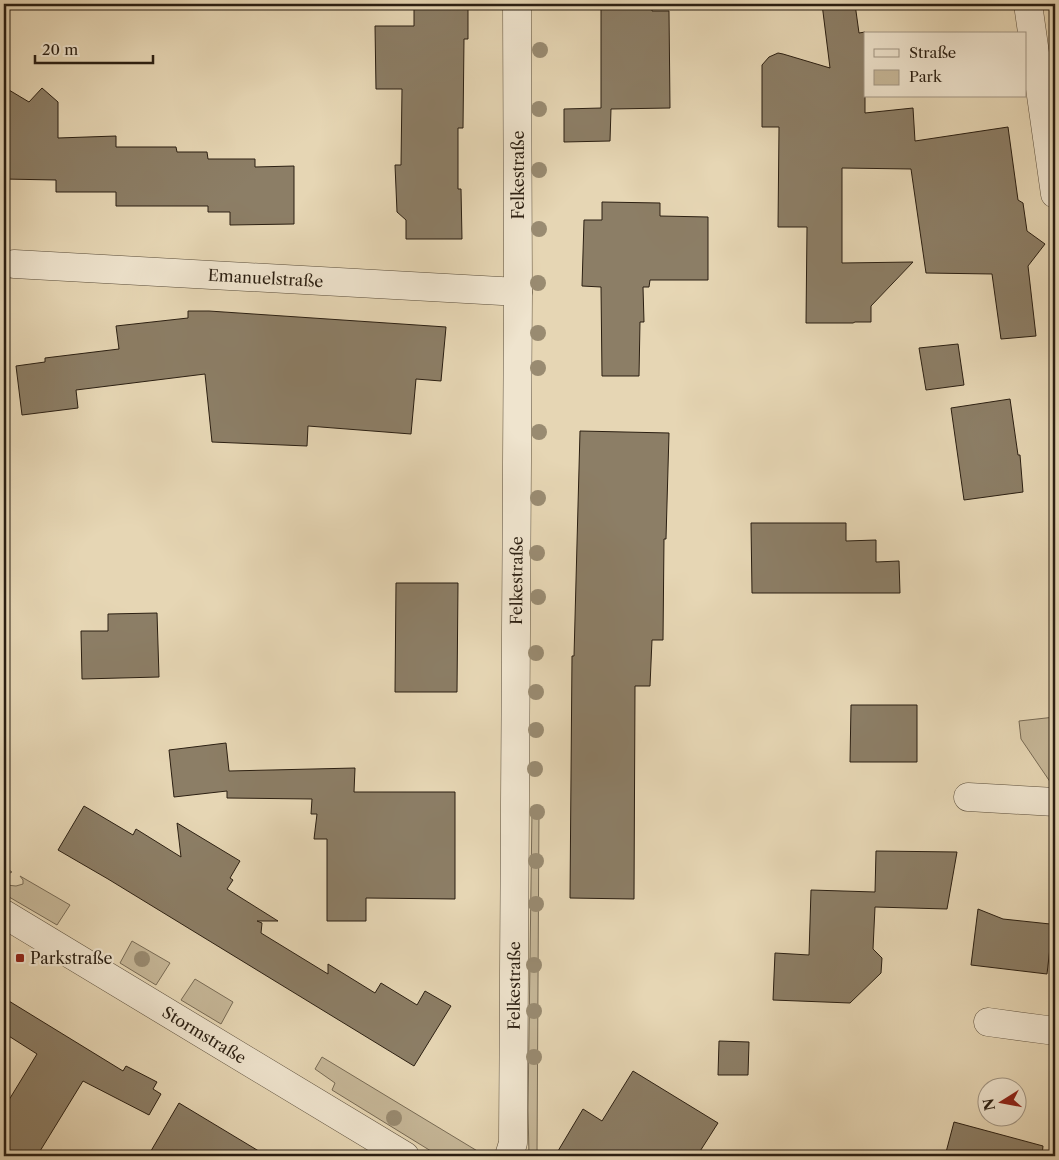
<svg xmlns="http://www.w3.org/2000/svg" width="1059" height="1160" viewBox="0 0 1059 1160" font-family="'Libre Caslon Text',serif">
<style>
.green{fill:#c6b798;stroke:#786b55}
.building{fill:#8c7e66;stroke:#2b1f12}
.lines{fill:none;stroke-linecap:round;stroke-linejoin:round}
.minor-casing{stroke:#5a4d3a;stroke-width:29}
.minor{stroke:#efe4ce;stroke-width:28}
.tree{fill:#998b71}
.poi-dot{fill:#8f2418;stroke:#efe4ce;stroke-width:2}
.labels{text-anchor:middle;stroke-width:4.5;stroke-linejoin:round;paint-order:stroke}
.street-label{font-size:16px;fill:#2b1f12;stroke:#efe4ce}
.poi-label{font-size:16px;fill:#2b1f12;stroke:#efe4ce;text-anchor:start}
</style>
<rect width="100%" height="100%" fill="#e6d6b4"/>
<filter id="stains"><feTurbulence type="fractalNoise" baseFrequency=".004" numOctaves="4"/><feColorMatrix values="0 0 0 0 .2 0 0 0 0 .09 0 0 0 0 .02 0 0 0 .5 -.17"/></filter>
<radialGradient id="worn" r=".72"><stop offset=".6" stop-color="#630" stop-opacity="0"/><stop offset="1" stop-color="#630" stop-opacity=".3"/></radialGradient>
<g class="green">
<polygon points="1055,717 1055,789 1021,739 1019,721"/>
<polygon points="532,810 539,810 537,1156 529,1156 528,1110"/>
<polygon points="4,867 12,872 6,875 4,878 6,885 16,886 23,884 23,880 20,876 70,905 57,925 4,894"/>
<polygon points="132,941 170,963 156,985 120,963"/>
<polygon points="195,979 233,1002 221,1024 181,1000"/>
<polygon points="322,1057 484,1155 482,1156 439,1156 332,1090 335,1083 315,1069"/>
</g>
<g class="building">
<polygon points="414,4 468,4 468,39 464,39 463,128 458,128 458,189 461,189 462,239 406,239 406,220 397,212 395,165 401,165 402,89 376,89 375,26 414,26"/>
<polygon points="601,4 652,4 652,11 669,11 670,108 611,109 610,141 564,142 564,109 601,108"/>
<polygon points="822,4 855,4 859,33 865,32 865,113 913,108 915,141 1008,127 1018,200 1023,203 1027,231 1045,244 1028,266 1036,336 1001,339 992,274 926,273 911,169 842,168 842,263 913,262 871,306 871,322 855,322 853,323 806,323 807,227 778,227 779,127 762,127 762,65 769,57 778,53 783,54 830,68"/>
<polygon points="4,87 29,102 42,88 58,102 58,138 116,136 116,147 176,147 177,152 207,152 208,159 255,159 255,167 294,166 294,224 230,225 230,212 208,212 208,206 116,206 116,192 56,192 56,180 4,179"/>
<polygon points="602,202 660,203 660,216 708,217 708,280 650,280 649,287 643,287 644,322 640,322 639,376 602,376 601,287 582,286 584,220 602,220"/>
<polygon points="188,311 209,311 446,327 441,381 416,379 411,434 308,426 307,446 212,442 205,374 76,390 78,408 22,415 16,366 45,362 45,358 119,349 116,326 188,318"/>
<polygon points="958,344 964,385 926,390 919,348"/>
<polygon points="1010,399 1018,455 1020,455 1023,492 964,500 951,408"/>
<polygon points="580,431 669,433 666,539 664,539 663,640 652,640 650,686 635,686 634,899 570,898 572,656 574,656"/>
<polygon points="751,523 846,523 846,541 876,540 876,562 899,561 900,593 752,593"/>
<polygon points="396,583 458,583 457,692 395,692"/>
<polygon points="157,613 159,677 82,679 81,631 108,631 108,614"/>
<polygon points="851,705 917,705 917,762 850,762"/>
<polygon points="226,743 229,771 355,768 354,792 455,792 455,899 366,898 366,921 327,921 327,839 314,839 317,814 311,814 312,799 227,798 227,791 174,797 169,750"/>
<polygon points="84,806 133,835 136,829 181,857 177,823 240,861 230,878 233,880 227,889 278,921 257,921 262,923 261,933 328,974 328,964 375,993 381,983 417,1005 425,991 451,1006 414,1066 108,879 58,850"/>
<polygon points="876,851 957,852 947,909 875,907 873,949 882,958 881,973 850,1003 773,1000 775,953 809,955 811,890 875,892"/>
<polygon points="978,909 1003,919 1050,924 1050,939 1051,939 1047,974 971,965"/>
<polygon points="4,998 123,1071 126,1066 157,1082 153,1089 161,1094 149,1115 83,1081 37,1156 4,1156 4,1108 37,1054 4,1033"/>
<polygon points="719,1041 749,1042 748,1075 718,1075"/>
<polygon points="633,1071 718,1123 697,1156 555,1156 583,1109 602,1121"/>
<polygon points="179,1103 267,1156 148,1156"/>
<polygon points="954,1122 1043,1146 1042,1156 945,1156"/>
</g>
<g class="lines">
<g class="minor-casing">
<g id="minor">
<polyline points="1028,4 1055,194"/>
<path id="s1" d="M 14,264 L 518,292"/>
<polyline points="968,797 1055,802"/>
<path id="s2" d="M 4,914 L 405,1156"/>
<polyline points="988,1022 1055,1031"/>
<path id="s3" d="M 509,1156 L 513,1143 L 518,292 L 517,4"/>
</g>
</g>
<use href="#minor" class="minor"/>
</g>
<g class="tree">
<circle cx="540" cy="50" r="8"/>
<circle cx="539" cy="109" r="8"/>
<circle cx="539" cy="170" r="8"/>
<circle cx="539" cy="229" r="8"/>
<circle cx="538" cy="283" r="8"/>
<circle cx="538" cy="333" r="8"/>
<circle cx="538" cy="368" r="8"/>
<circle cx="539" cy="432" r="8"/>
<circle cx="538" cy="498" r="8"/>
<circle cx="537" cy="553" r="8"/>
<circle cx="538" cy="597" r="8"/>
<circle cx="536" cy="653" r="8"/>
<circle cx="536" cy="692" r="8"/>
<circle cx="536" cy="730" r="8"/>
<circle cx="535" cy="769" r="8"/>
<circle cx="537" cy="812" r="8"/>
<circle cx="536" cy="861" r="8"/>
<circle cx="536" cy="904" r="8"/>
<circle cx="142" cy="959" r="8"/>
<circle cx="534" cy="965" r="8"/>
<circle cx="534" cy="1011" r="8"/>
<circle cx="534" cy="1057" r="8"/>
<circle cx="394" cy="1118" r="8"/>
</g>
<rect class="poi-dot" x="15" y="953" width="10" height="10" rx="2.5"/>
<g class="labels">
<g class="street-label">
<text transform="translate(518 175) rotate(-90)" y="6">Felkestraße</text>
<text dy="6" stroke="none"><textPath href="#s1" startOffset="252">Emanuelstraße</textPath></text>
<text dy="6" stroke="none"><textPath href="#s3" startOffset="576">Felkestraße</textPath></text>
<text dy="6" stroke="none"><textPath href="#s3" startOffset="171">Felkestraße</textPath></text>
<text dy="6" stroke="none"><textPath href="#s2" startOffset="234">Stormstraße</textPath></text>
</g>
<g class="poi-label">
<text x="30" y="964">Parkstraße</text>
</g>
</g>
<rect width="1059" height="1160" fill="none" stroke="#e6d6b4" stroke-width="20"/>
<rect x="5" y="5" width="1049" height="1150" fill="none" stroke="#2b1f12" stroke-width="2.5"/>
<rect x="10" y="10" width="1039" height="1140" fill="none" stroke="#2b1f12"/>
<rect x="864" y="32" width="162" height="65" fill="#efe4ce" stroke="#a19583"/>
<rect x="874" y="49" width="25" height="8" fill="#efe4ce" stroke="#a19583"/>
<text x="909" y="58" font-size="15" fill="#2b1f12">Straße</text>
<rect x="874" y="70" width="25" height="15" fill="#c6b798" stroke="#a19583"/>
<text x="909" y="82" font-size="15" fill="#2b1f12">Park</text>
<g transform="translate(1002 1102) rotate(259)"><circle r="24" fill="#efe4ce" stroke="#a19583"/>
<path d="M0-4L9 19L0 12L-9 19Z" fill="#8f2418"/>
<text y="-8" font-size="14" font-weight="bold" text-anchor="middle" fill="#2b1f12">N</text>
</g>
<path d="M35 55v8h118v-8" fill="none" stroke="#2b1f12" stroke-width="2.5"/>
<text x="42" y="55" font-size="15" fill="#2b1f12" stroke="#efe4ce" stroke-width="4" paint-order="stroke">20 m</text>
<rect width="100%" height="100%" filter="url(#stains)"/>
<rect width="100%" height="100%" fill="url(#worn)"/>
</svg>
